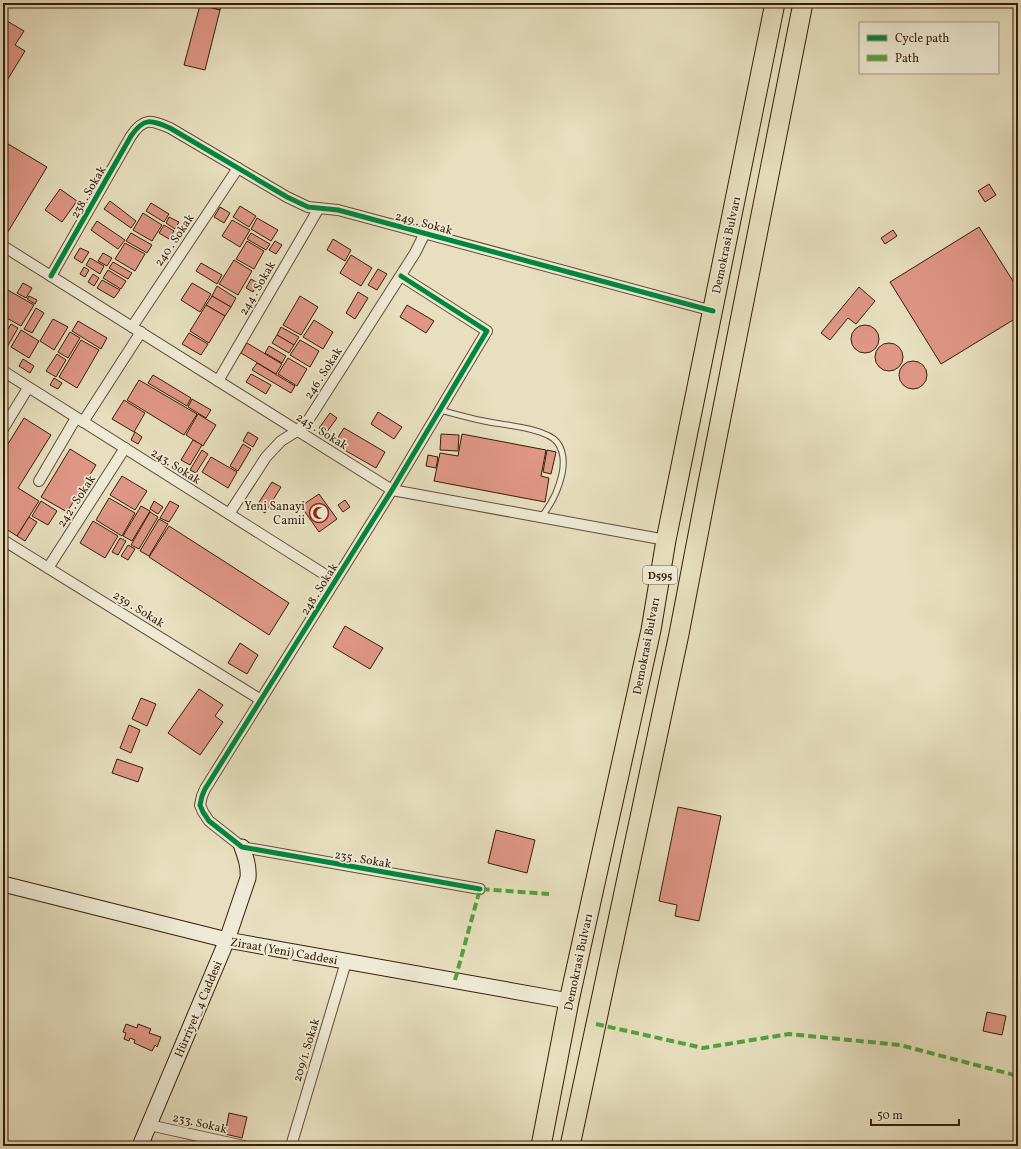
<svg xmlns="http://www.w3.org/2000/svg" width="1021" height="1149" viewBox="0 0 1021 1149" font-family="Vollkorn,serif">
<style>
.building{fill:#df9687;stroke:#361e05}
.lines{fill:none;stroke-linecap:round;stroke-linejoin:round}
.lane-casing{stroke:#624e34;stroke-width:7}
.street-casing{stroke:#624e34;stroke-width:12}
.secondary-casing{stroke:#361e05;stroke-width:17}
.highway-casing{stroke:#361e05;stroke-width:21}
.lane{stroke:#efead5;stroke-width:5}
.street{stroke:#efead5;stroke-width:10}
.secondary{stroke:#efead5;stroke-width:15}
.highway{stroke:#e7dfbf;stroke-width:19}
.quiet{stroke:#53a23d;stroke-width:4;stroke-dasharray:8 4;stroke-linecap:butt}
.cycleway-casing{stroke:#efead5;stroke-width:8}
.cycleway{stroke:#00873e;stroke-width:5}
.labels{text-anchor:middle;stroke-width:3.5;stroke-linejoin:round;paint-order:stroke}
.shield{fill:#efead5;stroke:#6e5b43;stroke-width:1}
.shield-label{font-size:11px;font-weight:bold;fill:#361e05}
.street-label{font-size:12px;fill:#361e05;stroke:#efead5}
.poi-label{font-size:12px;fill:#361e05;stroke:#efead5;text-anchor:end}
</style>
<rect width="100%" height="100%" fill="#e7dfbf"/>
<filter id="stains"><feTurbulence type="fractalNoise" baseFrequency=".005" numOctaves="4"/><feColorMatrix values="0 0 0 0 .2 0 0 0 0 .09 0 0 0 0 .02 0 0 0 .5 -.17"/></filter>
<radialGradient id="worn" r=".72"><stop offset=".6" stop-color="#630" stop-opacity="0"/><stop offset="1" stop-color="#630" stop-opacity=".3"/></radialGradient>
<g class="building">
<polygon points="200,3 222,3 220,10 200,5"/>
<polygon points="200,5 220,10 205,70 184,65"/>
<polygon points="7,21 24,31 15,45 25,51 3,87 3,28"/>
<polygon points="3,141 47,167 6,235 3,233"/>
<polygon points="989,184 996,195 985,202 978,191"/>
<polygon points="60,189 77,201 62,222 45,210"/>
<polygon points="110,201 136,221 131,228 104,209"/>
<polygon points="151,203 169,214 164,222 146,211"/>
<polygon points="240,206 256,216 249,227 233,217"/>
<polygon points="220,207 230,213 224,223 214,217"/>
<polygon points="143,213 162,225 152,241 133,230"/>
<polygon points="169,217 179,222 175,229 166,223"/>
<polygon points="257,218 278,230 271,241 251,229"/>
<polygon points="232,220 250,230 240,247 222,236"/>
<polygon points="97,221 125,240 118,249 91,230"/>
<polygon points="164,225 174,231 169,239 159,233"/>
<polygon points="979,227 1018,289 1018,317 941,364 890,282"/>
<polygon points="893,230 897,236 885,244 881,238"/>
<polygon points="131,233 152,245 147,253 126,241"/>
<polygon points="251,233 270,244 266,250 247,239"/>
<polygon points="333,239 351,250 345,261 327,250"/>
<polygon points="247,241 264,251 254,269 236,259"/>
<polygon points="275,241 282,245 276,254 269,250"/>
<polygon points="125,243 145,254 135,271 115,259"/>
<polygon points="80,248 89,252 82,263 74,258"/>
<polygon points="103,253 112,258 107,266 98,261"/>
<polygon points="351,255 372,268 361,286 340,273"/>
<polygon points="90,258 104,266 100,274 86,265"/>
<polygon points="234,260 252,271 238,295 219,284"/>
<polygon points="113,262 132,273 128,279 109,268"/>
<polygon points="201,263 222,275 217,284 196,271"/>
<polygon points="84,267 89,270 85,277 80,274"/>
<polygon points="378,269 387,274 377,290 368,285"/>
<polygon points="108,270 126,281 121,289 103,278"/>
<polygon points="93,274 99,278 94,286 88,282"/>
<polygon points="251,279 258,283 253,292 246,288"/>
<polygon points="102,280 120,290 114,298 97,288"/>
<polygon points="23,283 32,288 26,298 17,293"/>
<polygon points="192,283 211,294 200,312 181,300"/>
<polygon points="217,286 236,298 231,307 212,296"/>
<polygon points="859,287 875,301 856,324 848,318 830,340 821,333"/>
<polygon points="6,289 34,305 21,326 3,316 3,295"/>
<polygon points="358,292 368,298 355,319 346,313"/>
<polygon points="29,296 37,300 35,304 27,299"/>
<polygon points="212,296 231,307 225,316 206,305"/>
<polygon points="300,296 318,307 301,335 283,325"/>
<polygon points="206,305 225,316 209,343 190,331"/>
<polygon points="407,305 434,321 426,333 400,317"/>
<polygon points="36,308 44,313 32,333 24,329"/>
<polygon points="53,319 68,327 54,350 40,341"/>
<polygon points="314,320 333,332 323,349 303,337"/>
<polygon points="78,321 107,338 101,349 72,331"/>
<polygon points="11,324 18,328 7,347 3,344 3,337"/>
<circle cx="865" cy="339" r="14"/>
<polygon points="281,327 299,337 294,345 277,335"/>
<polygon points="21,330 39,341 29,358 11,347"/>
<polygon points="70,332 80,338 68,358 58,352"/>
<polygon points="189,333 208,344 201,355 182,344"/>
<polygon points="277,335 294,345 289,353 272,343"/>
<polygon points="81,340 99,350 77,388 59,377"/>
<polygon points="300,340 319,351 310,367 290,355"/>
<circle cx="889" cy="357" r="14"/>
<polygon points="247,343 282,364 276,374 241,353"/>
<polygon points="269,346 286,356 282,363 265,353"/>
<polygon points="57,354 66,360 56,377 46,371"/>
<polygon points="288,358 307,369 297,386 278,374"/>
<polygon points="23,359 34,366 30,373 19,366"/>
<circle cx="913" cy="375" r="14"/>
<polygon points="257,363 295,386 291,393 252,370"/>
<polygon points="251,374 271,385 266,394 246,382"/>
<polygon points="153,375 191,398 187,406 148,383"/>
<polygon points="54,378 62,383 58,389 50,385"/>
<polygon points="139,380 197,414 184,435 127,400"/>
<polygon points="192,399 211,410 206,418 188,407"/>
<polygon points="124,400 145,413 134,432 112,419"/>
<polygon points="378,412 402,427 394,439 371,424"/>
<polygon points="330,413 337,418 326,433 319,428"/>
<polygon points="198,414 216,425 203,446 186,435"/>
<polygon points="24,418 51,435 18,488 39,501 17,536 3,527 3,452"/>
<polygon points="344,428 385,452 376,468 334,444"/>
<polygon points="135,432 142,437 138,444 131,440"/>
<polygon points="248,432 258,438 253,447 243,441"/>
<polygon points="441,434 459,435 458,451 440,450"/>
<polygon points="462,434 546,450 541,476 549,478 545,502 434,481 440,453 458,456"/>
<polygon points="193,440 202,445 190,465 181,460"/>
<polygon points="243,444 251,449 238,471 230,466"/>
<polygon points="70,449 96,465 67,512 41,497"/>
<polygon points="202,450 208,454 196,473 190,470"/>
<polygon points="547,450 556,452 551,474 543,472"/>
<polygon points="428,455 438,457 436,468 426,466"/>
<polygon points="211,457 237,472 228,488 202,472"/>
<polygon points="122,476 147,491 135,510 110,495"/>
<polygon points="272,482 281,487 265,513 256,507"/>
<polygon points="319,494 337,519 319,532 301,506"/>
<polygon points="109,498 135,513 122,536 96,520"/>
<polygon points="345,500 350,507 343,512 338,505"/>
<polygon points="41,501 57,511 48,525 32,516"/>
<polygon points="154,501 163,507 158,514 150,509"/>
<polygon points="170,501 179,506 169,522 160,518"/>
<polygon points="141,506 150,511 132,541 123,536"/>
<polygon points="150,512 158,517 139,549 131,545"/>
<polygon points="29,517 37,522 25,541 17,536"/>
<polygon points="159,519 168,524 149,556 140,551"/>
<polygon points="93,521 118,536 105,558 80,543"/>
<polygon points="169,526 289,603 269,635 149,557"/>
<polygon points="120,538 126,541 118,555 112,552"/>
<polygon points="128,545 135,549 128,560 121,556"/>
<polygon points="345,626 383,648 370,669 333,647"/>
<polygon points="240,643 258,655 247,674 228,663"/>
<polygon points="199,689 223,705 215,716 223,722 200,755 168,733"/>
<polygon points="141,698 156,704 147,726 132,719"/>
<polygon points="129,725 140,730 131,753 120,748"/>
<polygon points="117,759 143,768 138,782 112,773"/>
<polygon points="678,807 721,816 699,921 675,916 677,905 659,901"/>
<polygon points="496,830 535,840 527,873 488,863"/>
<polygon points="987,1012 1006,1016 1002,1035 983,1031"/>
<polygon points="126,1024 137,1028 138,1024 151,1029 149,1033 161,1037 157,1047 155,1045 152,1051 134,1043 135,1040 130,1038 129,1041 124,1039 126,1033 123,1032"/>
<polygon points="229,1113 247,1117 242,1138 225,1134"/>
</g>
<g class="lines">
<g class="lane-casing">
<path id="lane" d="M 440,410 C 455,414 469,418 484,421 C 502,425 546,428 557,442 C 564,451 564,464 562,474 C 558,492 552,504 541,517"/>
</g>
<g class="street-casing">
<g id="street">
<polyline points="3,246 392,490 666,540"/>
<path d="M 51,276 L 131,136 C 144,117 151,120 170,128 L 287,197 L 308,207 L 338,210 L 713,311"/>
<polyline points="401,276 487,331 392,490 205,789 202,796 200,805 203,812 209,821 242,847 480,889"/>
<polyline points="132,327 238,168"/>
<polyline points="3,371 335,581"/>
<polyline points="218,381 319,208"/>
<polyline points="83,422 141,332"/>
<polyline points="3,429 28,388"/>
<polyline points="39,481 76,418"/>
<polyline points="229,514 266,457 281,441 297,431 309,419 415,253 425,233"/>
<polyline points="3,540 261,700"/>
<polyline points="48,568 125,448"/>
<polyline points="149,1125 244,1146"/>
<polyline points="291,1146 346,962"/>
</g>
</g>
<g class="secondary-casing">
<g id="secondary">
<polyline points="3,884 227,940 569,1001"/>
<path d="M 140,1146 L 227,940 L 248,878 C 249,867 246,858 242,847"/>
</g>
</g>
<g class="highway-casing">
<g id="highway">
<polyline points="541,1146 569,1001 651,630 666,540 775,3"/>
<polyline points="570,1146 679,634 707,488 803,3"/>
</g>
</g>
<use href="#lane" class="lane"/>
<use href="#street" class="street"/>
<use href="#secondary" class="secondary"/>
<use href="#highway" class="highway"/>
<g class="quiet">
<polyline points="455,980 480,889 549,894"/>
<polyline points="596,1024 703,1048 789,1034 900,1045 1018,1076"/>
</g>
<g class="cycleway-casing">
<g id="cycleway">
<path d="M 51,276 L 131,136 C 144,117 151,120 170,128 L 287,197 L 308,207 L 338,210 L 713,311"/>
<polyline points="401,276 487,331 392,490 205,789 202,796 200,805 203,812 209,821 242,847 480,889"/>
</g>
</g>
<use href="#cycleway" class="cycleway"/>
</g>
<defs>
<g id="mosque-ring" transform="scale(1)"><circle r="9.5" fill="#efead5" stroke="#8f2418" stroke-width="1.5"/><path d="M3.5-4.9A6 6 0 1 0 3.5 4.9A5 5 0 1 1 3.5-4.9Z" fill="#8f2418"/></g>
</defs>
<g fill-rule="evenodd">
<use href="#mosque-ring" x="319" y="513"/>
</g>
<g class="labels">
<rect class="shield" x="643" y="566" width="34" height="18" rx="3"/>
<g class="shield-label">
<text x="660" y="579">D595</text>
</g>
<g class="street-label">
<text transform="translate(88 192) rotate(-60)" y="4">238 . Sokak</text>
<text transform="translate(424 223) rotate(15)" y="4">249 . Sokak</text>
<text transform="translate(174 240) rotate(-56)" y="4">240 . Sokak</text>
<text transform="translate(726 245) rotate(-78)" y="4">Demokrasi Bulvarı</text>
<text transform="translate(257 288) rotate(-60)" y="4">244 . Sokak</text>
<text transform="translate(323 373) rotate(-57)" y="4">246 . Sokak</text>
<text transform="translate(322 431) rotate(32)" y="4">245 . Sokak</text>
<text transform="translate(176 466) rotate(32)" y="4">243. Sokak</text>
<text transform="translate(76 501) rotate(-57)" y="4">242 . Sokak</text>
<text transform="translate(319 589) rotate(-58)" y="4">248 . Sokak</text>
<text transform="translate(139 609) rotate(32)" y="4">239 . Sokak</text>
<text transform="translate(646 646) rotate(-79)" y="4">Demokrasi Bulvarı</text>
<text transform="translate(363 859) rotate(10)" y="4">235 . Sokak</text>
<text transform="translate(284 951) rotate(10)" y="4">Ziraat (Yeni) Caddesi</text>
<text transform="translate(578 962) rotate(-78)" y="4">Demokrasi Bulvarı</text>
<text transform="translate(198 1009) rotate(-67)" y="4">Hürriyet_4 Caddesi</text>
<text transform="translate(306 1050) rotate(-73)" y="4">209/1. Sokak</text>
<text transform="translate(200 1123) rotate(13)" y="4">233. Sokak</text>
</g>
<g class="poi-label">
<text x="305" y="510">Yeni Sanayi<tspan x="305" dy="14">Camii</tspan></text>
</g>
</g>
<rect width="1021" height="1149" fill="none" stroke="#e7dfbf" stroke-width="16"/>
<rect x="4" y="4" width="1013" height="1141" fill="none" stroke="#361e05" stroke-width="2"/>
<rect x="8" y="8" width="1005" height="1133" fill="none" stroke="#361e05"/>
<rect x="859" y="22" width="140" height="52" fill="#efead5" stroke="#a59882"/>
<rect x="867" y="35" width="20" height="6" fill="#00873e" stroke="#a59882"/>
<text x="895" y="42" font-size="12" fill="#361e05">Cycle path</text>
<rect x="867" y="55" width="20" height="6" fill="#53a23d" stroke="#a59882"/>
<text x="895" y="62" font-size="12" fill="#361e05">Path</text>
<path d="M871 1119v6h88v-6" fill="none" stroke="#361e05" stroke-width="2"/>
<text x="877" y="1119" font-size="12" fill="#361e05" stroke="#efead5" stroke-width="3" paint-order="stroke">50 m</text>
<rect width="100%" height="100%" filter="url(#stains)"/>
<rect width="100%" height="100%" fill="url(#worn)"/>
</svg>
